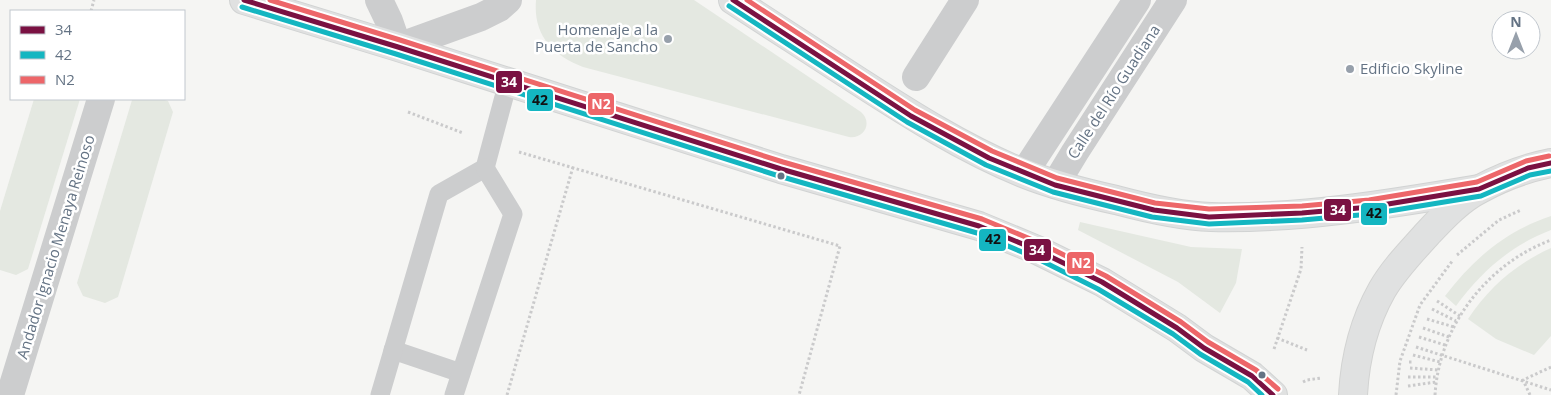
<svg xmlns="http://www.w3.org/2000/svg" width="1551" height="395" viewBox="0 0 1551 395" font-family="'Open Sans',sans-serif">
<style>
.green{fill:#e4e8e1}
.lines{fill:none;stroke-linecap:round;stroke-linejoin:round}
.secondary-casing{stroke:#d1d3d3;stroke-width:30}
.primary-casing{stroke:#d2d3d2;stroke-width:30}
.path{stroke:#cacacb;stroke-width:3;stroke-dasharray:2.5 2.5;stroke-linecap:butt}
.lane{stroke:#cccdce;stroke-width:19}
.street{stroke:#cccdce;stroke-width:28}
.secondary{stroke:#e0e1e1;stroke-width:28}
.primary{stroke:#e0e1e1;stroke-width:28}
.bus-1-casing{stroke:#fff;stroke-width:9}
.bus-2-casing{stroke:#fff;stroke-width:9}
.bus-3-casing{stroke:#fff;stroke-width:9}
.bus-1{stroke:#7a1142;stroke-width:5}
.bus-2{stroke:#14b6c1;stroke-width:5}
.bus-3{stroke:#ed6669;stroke-width:5}
.poi-dot{fill:#97a0ab;stroke:#fff;stroke-width:2}
.bus-dot{fill:#647384;stroke:#fff;stroke-width:2}
.labels{text-anchor:middle;stroke-width:5;stroke-linejoin:round;paint-order:stroke}
.poi-label{font-size:15px;fill:#647384;stroke:#fff;text-anchor:end}
.street-label{font-size:15px;fill:#647384;stroke:#fff}
.line-badge{stroke:#fff;stroke-width:2}
.badge-label{font-size:14px;text-anchor:middle;font-weight:bold;fill:#fff}
.pale-badge-label{font-size:14px;text-anchor:middle;font-weight:bold;fill:#111}
</style>
<rect width="100%" height="100%" fill="#f5f5f3"/>
<g class="green">
<path d="M 536,0 L 694,0 L 861,112 C 873,123 864,139 849,137 L 583,67 C 552,55 533,35 536,0 Z"/>
<polygon points="34,99 80,99 28,269 16,275 0,270 0,211"/>
<polygon points="135,99 161,99 168,101 173,112 118,297 105,303 83,296 77,283 132,100"/>
<path d="M 1551,216 L 1551,230 C 1510,246 1482,271 1456,306 L 1445,296 C 1474,258 1506,231 1551,216 Z"/>
<polygon points="1080,222 1191,247 1242,249 1236,283 1220,313 1178,282 1078,230"/>
<path d="M 1551,248 L 1551,336 L 1534,355 L 1496,339 L 1468,319 C 1489,287 1516,264 1551,248 Z"/>
</g>
<g class="lines">
<g class="secondary-casing">
<g id="secondary">
<polyline points="244,0 398,47 781,169 979,226 1037,250 1102,282 1177,328 1204,348 1252,376 1273,395"/>
<path d="M 733,0 C 775,27 816,54 858,81 C 911,115 964,149 1023,173 C 1053,185 1084,193 1116,200 C 1146,208 1179,216 1211,217 C 1301,219 1390,204 1479,189"/>
</g>
</g>
<g class="primary-casing">
<path id="primary" d="M 1353,395 C 1355,358 1364,322 1382,290 C 1394,269 1412,251 1428,233 C 1443,217 1460,199 1480,189 C 1502,177 1526,168 1551,163"/>
</g>
<g class="path">
<polyline points="91,11 94,0"/>
<polyline points="408,112 463,133"/>
<polyline points="519,152 840,246 799,395"/>
<polyline points="1457,255 1499,220 1521,210"/>
<polyline points="1437,301 1460,316"/>
<polyline points="1432,309 1456,321"/>
<polyline points="1427,319 1454,327"/>
<polyline points="1423,328 1449,337"/>
<polyline points="1419,337 1445,345"/>
<polyline points="1277,338 1307,350"/>
<polyline points="1416,347 1551,390"/>
<polyline points="1274,349 1301,269 1302,247"/>
<polyline points="1413,355 1440,362"/>
<polyline points="1409,362 1412,362"/>
<polyline points="1410,368 1438,370"/>
<polyline points="1408,377 1437,377"/>
<polyline points="1303,382 1307,380 1321,378"/>
<polyline points="1408,386 1436,382"/>
<polyline points="507,395 573,167"/>
<polyline points="1396,395 1400,361 1420,305 1453,260"/>
<path d="M 1435,395 C 1439,326 1487,264 1551,240"/>
<polyline points="1530,395 1523,380 1551,367"/>
</g>
<g class="lane">
<polyline points="393,350 461,373"/>
<polyline points="380,395 439,194 485,168 508,82"/>
<polyline points="454,395 513,214 485,168"/>
</g>
<g class="street">
<polyline points="379,0 389,21 398,47 481,17 499,8 508,0"/>
<polyline points="916,77 965,0"/>
<polyline points="1024,173 1137,0"/>
<polyline points="1055,185 1075,152 1173,0"/>
<polyline points="10,395 101,99"/>
</g>
<use href="#secondary" class="secondary"/>
<use href="#primary" class="primary"/>
<g class="bus-1-casing">
<g id="bus-1">
<polyline points="244,0 398,47 781,169 979,226 1037,250 1102,282 1177,328 1204,348 1252,376 1273,395"/>
<polyline points="733,0 911,116 989,158 1055,185 1154,210 1209,217 1302,213 1370,207 1479,189 1528,168 1551,163"/>
</g>
</g>
<g class="bus-2-casing">
<g id="bus-2">
<polyline points="729,6 907,122 986,165 1053,192 1152,217 1209,224 1302,220 1371,214 1481,196 1530,175 1551,171"/>
<polyline points="242,7 396,54 779,176 977,233 1034,257 1098,289 1173,334 1200,354 1248,382 1262,395"/>
</g>
</g>
<g class="bus-3-casing">
<g id="bus-3">
<polyline points="270,0 400,40 783,162 982,219 1040,243 1106,276 1181,322 1208,342 1256,370 1278,389"/>
<polyline points="747,0 915,110 992,151 1057,178 1155,203 1209,209 1302,206 1369,200 1477,182 1526,161 1549,156"/>
</g>
</g>
<use href="#bus-1" class="bus-1"/>
<use href="#bus-2" class="bus-2"/>
<use href="#bus-3" class="bus-3"/>
</g>
<g class="poi-dot">
<circle cx="668" cy="39" r="5"/>
<circle cx="1350" cy="69" r="5"/>
</g>
<g class="bus-dot">
<circle cx="781" cy="176" r="4.5"/>
<circle cx="1262" cy="375" r="4.5"/>
</g>
<g class="labels">
<g class="poi-label">
<text x="658" y="35">Homenaje a la<tspan x="658" dy="17">Puerta de Sancho</tspan></text>
<text x="1360" y="74" text-anchor="start">Edificio Skyline</text>
</g>
<g class="street-label">
<text transform="translate(1114 92) rotate(-57)" y="5">Calle del Río Guadiana</text>
<text transform="translate(56 247) rotate(-73)" y="5">Andador Ignacio Menaya Reinoso</text>
</g>
</g>
<g class="line-badge">
<rect x="495" y="70" width="28" height="24" rx="5" fill="#7a1142"/>
<rect x="526" y="88" width="28" height="24" rx="5" fill="#14b6c1"/>
<rect x="587" y="92" width="28" height="24" rx="5" fill="#ed6669"/>
<rect x="1323" y="198" width="29" height="24" rx="5" fill="#7a1142"/>
<rect x="1360" y="202" width="28" height="24" rx="5" fill="#14b6c1"/>
<rect x="978" y="228" width="29" height="24" rx="5" fill="#14b6c1"/>
<rect x="1023" y="238" width="29" height="24" rx="5" fill="#7a1142"/>
<rect x="1066" y="251" width="29" height="24" rx="5" fill="#ed6669"/>
</g>
<g class="badge-label">
<text x="509" y="87">34</text>
<text x="601" y="109">N2</text>
<text x="1338" y="215">34</text>
<text x="1037" y="255">34</text>
<text x="1081" y="268">N2</text>
</g>
<g class="pale-badge-label">
<text x="540" y="105">42</text>
<text x="1374" y="218">42</text>
<text x="993" y="244">42</text>
</g>
<rect x="10" y="10" width="175" height="90" fill="#ffffff" stroke="#c1c7ce"/>
<rect x="20" y="26" width="25" height="8" fill="#7a1142" stroke="#c1c7ce"/>
<text x="55" y="35" font-size="15" fill="#647384">34</text>
<rect x="20" y="51" width="25" height="8" fill="#14b6c1" stroke="#c1c7ce"/>
<text x="55" y="60" font-size="15" fill="#647384">42</text>
<rect x="20" y="76" width="25" height="8" fill="#ed6669" stroke="#c1c7ce"/>
<text x="55" y="85" font-size="15" fill="#647384">N2</text>
<g transform="translate(1516 35)"><circle r="24" fill="#ffffff" stroke="#c1c7ce"/>
<path d="M0-4L9 19L0 12L-9 19Z" fill="#97a0ab"/>
<text y="-8" font-size="14" font-weight="bold" text-anchor="middle" fill="#647384">N</text>
</g>
</svg>
